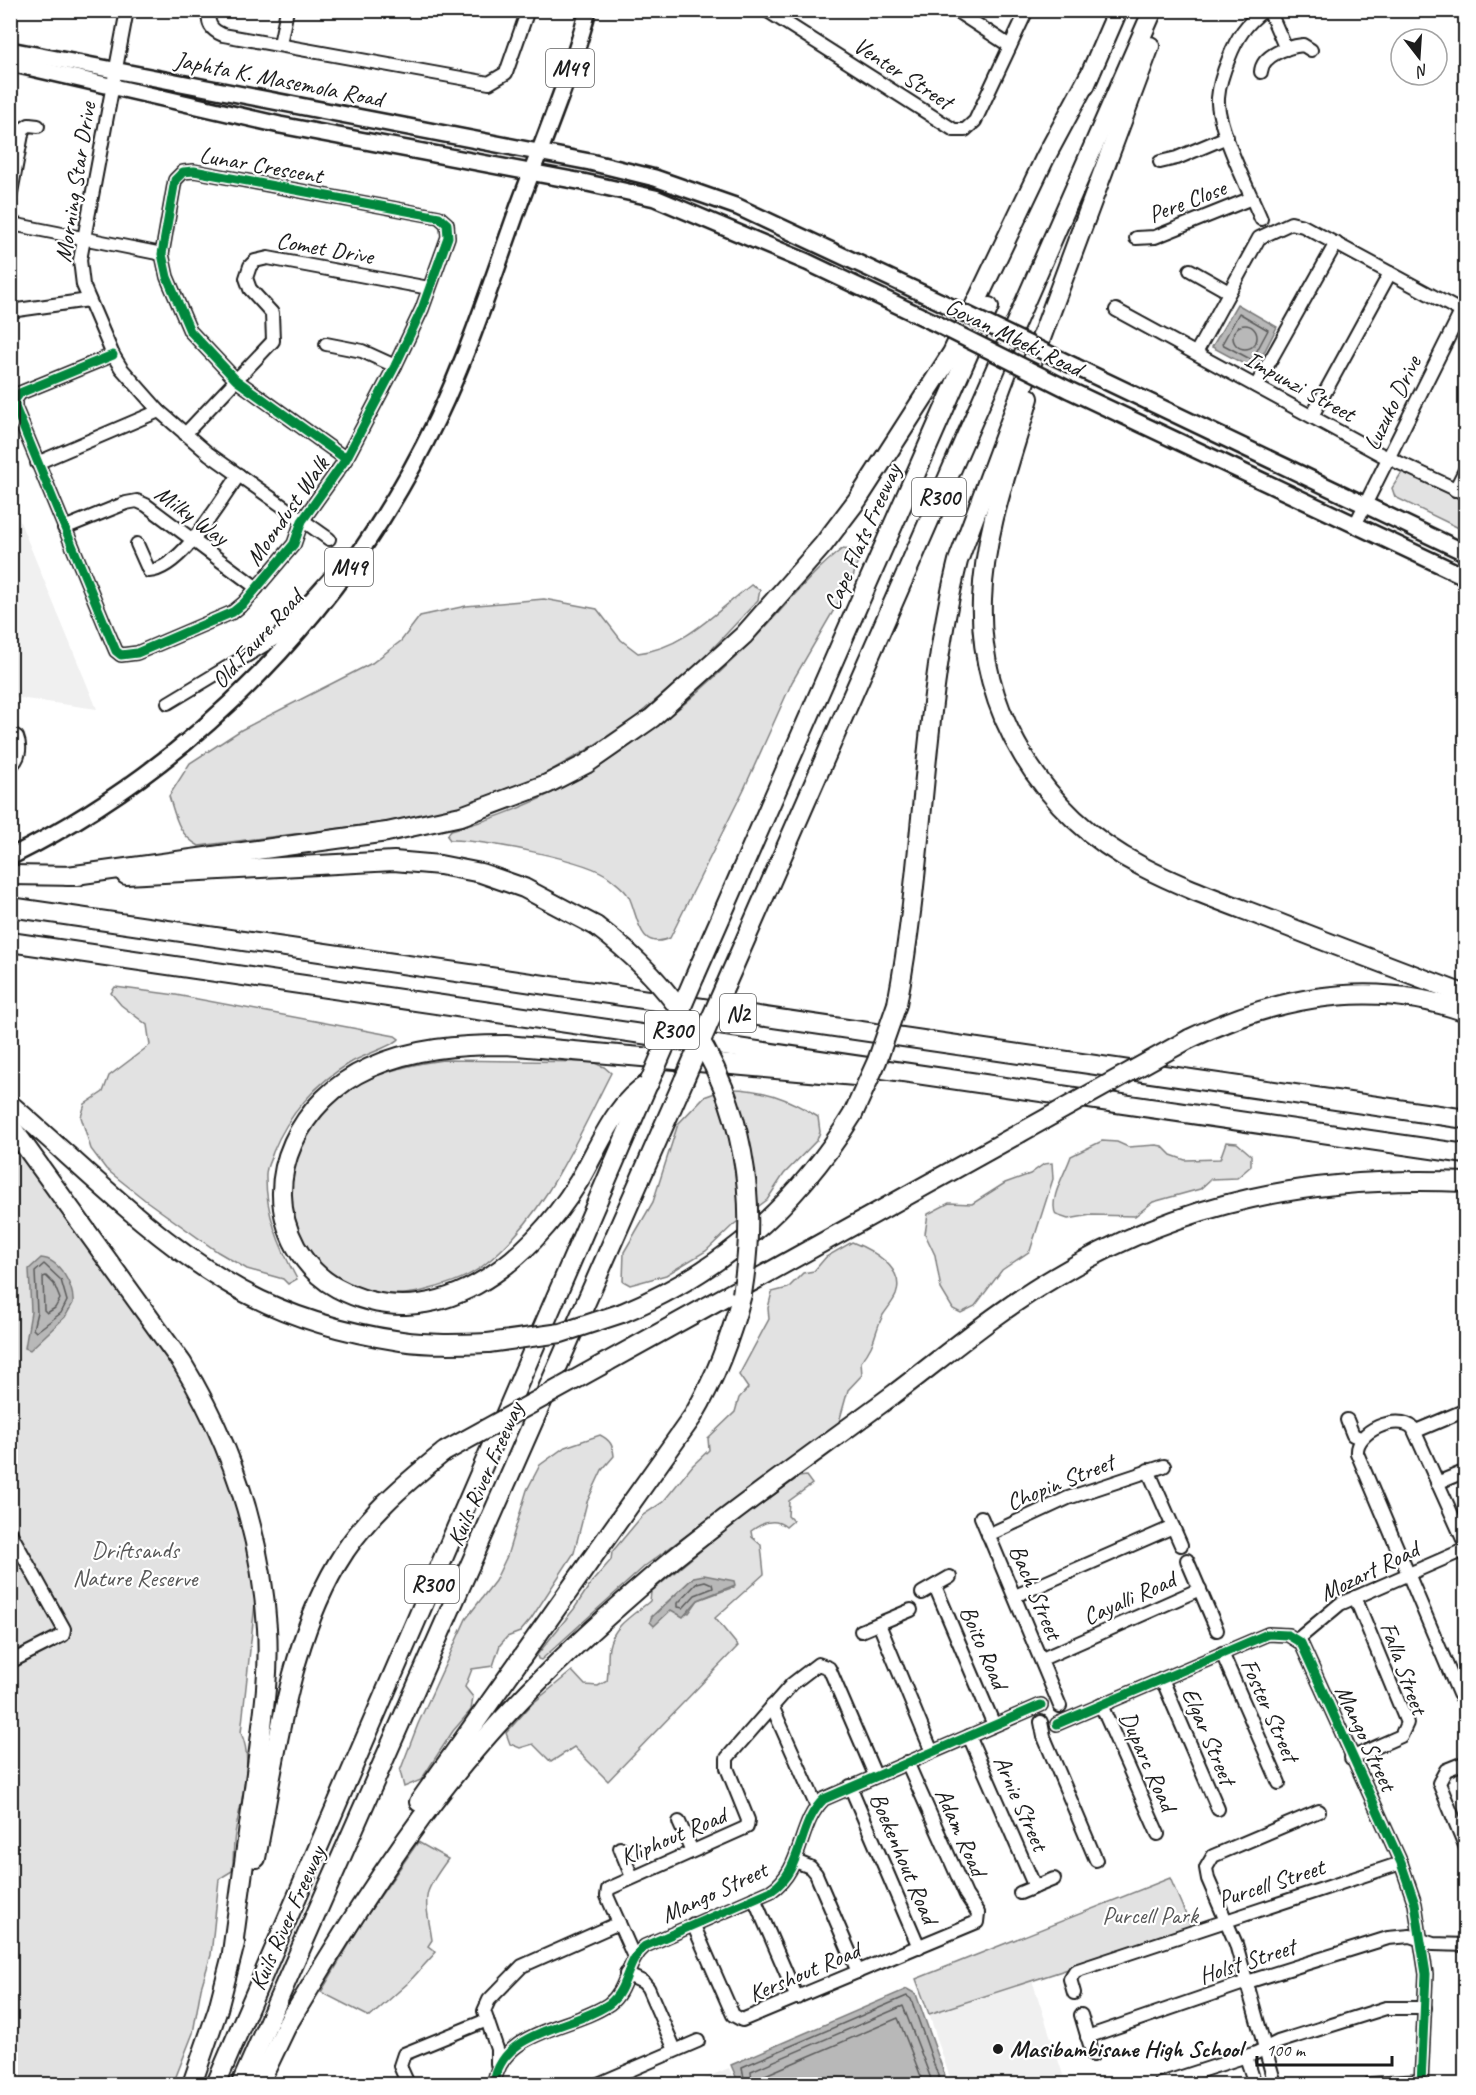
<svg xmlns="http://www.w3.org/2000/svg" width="1476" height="2095" viewBox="0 0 1476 2095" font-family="Caveat,sans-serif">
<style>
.built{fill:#f0f0f0}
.green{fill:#e2e2e2;stroke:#7f7f7f;stroke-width:1.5;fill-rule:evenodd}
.water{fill:#b8b8b8;stroke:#7a7a7a;stroke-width:1.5}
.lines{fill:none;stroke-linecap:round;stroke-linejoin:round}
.shore{stroke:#5a5a5a;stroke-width:1.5}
.minor-casing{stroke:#1c1c1c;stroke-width:16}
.major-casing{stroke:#1c1c1c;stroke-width:20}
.highway-casing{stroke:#1c1c1c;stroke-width:22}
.minor{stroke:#fff;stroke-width:12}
.major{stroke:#fff;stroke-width:15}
.highway{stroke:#fff;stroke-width:18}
.major-bridge-casing{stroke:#1c1c1c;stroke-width:20;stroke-linecap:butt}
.highway-bridge-casing{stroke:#1c1c1c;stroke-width:22;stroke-linecap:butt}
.major-bridge{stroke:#fff;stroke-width:15}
.highway-bridge{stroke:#fff;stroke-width:18}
.cycleway-casing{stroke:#fff;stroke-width:13}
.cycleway{stroke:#00873e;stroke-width:9}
.poi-dot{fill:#1c1c1c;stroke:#fff;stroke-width:2}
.labels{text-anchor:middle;stroke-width:4.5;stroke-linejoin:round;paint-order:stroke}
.shield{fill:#fff;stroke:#606060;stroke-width:1.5}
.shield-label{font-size:22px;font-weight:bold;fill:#1c1c1c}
.street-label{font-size:24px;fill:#1c1c1c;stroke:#fff}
.park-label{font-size:24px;fill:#575757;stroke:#fff}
.poi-label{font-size:24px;font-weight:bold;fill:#1c1c1c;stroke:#fff;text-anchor:start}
</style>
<rect width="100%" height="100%" fill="#fff"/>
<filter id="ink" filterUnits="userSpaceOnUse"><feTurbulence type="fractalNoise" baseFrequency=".0167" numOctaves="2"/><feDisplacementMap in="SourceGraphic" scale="12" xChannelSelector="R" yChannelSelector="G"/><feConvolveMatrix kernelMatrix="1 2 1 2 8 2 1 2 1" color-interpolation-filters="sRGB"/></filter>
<g filter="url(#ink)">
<g class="built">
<polygon points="11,500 97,709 11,697"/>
<polygon points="1032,1980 1066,2084 952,2084 929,2014"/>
<polygon points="729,2068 736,2084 691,2084"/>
</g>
<g class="green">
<polygon points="1404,469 1465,499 1465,531 1395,497 1392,488"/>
<path d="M 842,549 L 852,550 L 858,561 L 853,577 L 792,682 L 744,789 L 670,938 C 638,952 638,915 629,897 C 626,890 616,883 610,878 C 590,860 479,839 450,840 L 447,836 L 451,830 C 569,802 669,725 753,640 C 784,609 808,575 842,549 Z"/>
<path d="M 751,585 L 760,590 L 758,600 L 700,662 L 636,717 L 585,751 L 520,788 L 463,807 L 396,821 L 199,846 C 178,834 176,818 169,796 L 190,763 L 241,730 L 372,663 L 401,641 L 420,616 L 466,606 L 544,599 L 597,609 L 621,640 L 638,653 C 683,649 717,611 751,585 Z"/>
<path d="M 115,987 L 176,995 L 395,1036 L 399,1039 C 395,1045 361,1056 350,1063 C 316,1083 288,1115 273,1152 C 271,1159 266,1167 266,1174 C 265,1212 279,1246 297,1279 L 288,1284 L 283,1279 L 247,1269 L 218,1252 L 145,1200 L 106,1169 L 91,1149 L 81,1117 L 85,1104 L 103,1092 L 109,1076 L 150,1045 L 147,1025 L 121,1005 L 111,993 Z"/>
<path d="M 443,1060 L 592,1062 L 604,1067 L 611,1073 C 576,1141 545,1217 484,1265 C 469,1277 449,1284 430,1289 C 408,1296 386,1296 363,1290 C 355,1287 345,1286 337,1281 C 325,1274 317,1263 310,1252 C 278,1202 288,1144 330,1104 C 360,1076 404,1065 443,1060 Z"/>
<path d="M 726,1089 C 761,1088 788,1098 818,1117 L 820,1132 L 817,1140 L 784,1174 L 767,1200 L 733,1225 L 706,1251 L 666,1275 L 630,1285 L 623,1281 L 624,1252 L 653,1202 L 678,1124 L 704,1097 Z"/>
<path d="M 10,1137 L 104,1262 L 205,1412 L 261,1548 L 241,1733 C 255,1763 240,1802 235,1834 C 233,1846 234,1858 232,1871 L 219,1879 L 211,1955 L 201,1988 L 193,2033 L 173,2084 L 11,2084 Z"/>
<path d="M 1102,1141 L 1117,1142 L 1128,1147 L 1156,1145 L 1162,1146 L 1171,1155 L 1185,1160 L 1220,1159 L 1226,1142 L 1237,1143 L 1251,1155 L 1251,1166 L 1237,1178 L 1211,1179 L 1200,1189 L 1153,1202 L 1135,1216 L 1091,1215 L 1068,1219 L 1056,1215 C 1048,1199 1066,1172 1071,1156 Z"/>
<polygon points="1052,1163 1053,1179 1030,1251 1002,1270 975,1306 961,1313 953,1309 941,1289 935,1255 925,1234 928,1214 949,1203 972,1204 1005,1183 1030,1174 1044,1164"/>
<path d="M 852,1242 C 872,1250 906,1268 896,1295 C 893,1302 887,1309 883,1315 C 873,1335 877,1342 861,1362 L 862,1375 L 848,1390 L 839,1422 L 645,1566 L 541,1660 L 538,1659 L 537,1655 L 574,1609 L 591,1583 L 611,1560 L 612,1552 L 643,1515 L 663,1502 L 693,1465 L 709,1450 L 708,1438 L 735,1412 L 739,1398 L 748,1388 L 739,1375 L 769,1319 L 768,1308 L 772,1292 L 788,1288 L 803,1273 L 814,1271 L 826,1257 Z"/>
<path d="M 600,1435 C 610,1440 613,1445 614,1456 L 602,1470 L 587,1502 L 574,1553 L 531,1619 L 520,1632 L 507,1637 L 500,1645 L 493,1666 L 472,1669 L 465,1687 L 473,1697 L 471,1710 L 453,1731 L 421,1780 L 404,1787 L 400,1771 L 418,1724 L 466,1619 L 495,1581 L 507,1556 L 527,1490 L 540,1465 L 565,1447 Z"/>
<path d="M 806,1476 L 812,1484 L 789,1501 L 788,1516 L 793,1521 L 786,1527 C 774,1517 762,1523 751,1531 L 752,1537 L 761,1545 L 764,1574 L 715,1618 L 738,1646 L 608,1781 L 574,1747 L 551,1762 L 533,1744 L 520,1748 L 510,1744 L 506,1733 L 532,1704 L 572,1671 L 585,1685 L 598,1686 L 607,1681 C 609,1670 607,1657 609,1647 C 613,1625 635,1614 650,1601 L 651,1592 L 734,1523 L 799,1477 ZM 694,1577 L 724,1579 L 734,1587 L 698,1600 L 689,1613 L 672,1610 L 651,1617 Z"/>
<path d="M 418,1842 L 448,1859 C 420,1897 425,1895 432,1940 L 428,1946 L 436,1952 L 408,1983 L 370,2017 L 321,1992 L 363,1921 Z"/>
<polygon points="1170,1878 1192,1929 929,2014 916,1979"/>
</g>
<g class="water">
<polygon points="1237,304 1277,327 1255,370 1212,347"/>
<path d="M 41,1258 C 60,1259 74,1287 73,1303 L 65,1317 L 30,1350 L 25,1348 L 31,1312 L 29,1269 Z"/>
<polygon points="704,1575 734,1581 735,1585 698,1600 683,1617 671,1610 654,1626 650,1622 651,1618 694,1577"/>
<polygon points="907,1989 916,1994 948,2084 739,2084 731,2065"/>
</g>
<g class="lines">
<g class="shore">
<polygon points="1239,313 1268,330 1252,360 1222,344"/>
<circle cx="1245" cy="337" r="12"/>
<polygon points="44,1264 61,1280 67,1301 61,1313 36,1332 33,1329 37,1312 35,1272"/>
<polygon points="46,1276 54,1284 60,1299 55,1308 47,1313 44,1310 43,1277"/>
<polygon points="705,1581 712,1584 713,1588 695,1595 683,1608 678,1607 678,1603 697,1583"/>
<polyline points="745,2084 742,2067 907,1996 911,1999 941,2084"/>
<polyline points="752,2084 751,2071 903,2006 933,2084"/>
<polyline points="761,2084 763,2076 898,2018 924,2084"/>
</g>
<g class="minor-casing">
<g id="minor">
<polyline points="127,10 80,260 83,285 113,355 121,368 159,411 209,454 329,539"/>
<path d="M 209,10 C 207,24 211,30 223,35 L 489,83 L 506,73 L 528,10"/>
<polyline points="766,10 954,130 965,130 975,121 1027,10"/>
<polyline points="955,10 1010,46"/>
<polyline points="1269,10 1286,49"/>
<polyline points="280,44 287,10"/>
<path d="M 1261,72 C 1262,55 1287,47 1303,45 L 1311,50"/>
<polyline points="1160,162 1177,158 1227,137"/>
<polyline points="10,198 23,129 29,125 38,126"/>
<path d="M 1261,219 C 1249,190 1216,126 1218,98 C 1219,84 1224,70 1229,58 C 1237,37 1246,24 1264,10"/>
<polyline points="10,220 17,225 162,254"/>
<polyline points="1136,238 1155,237 1252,198"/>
<polyline points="1190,270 1229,292"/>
<polyline points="1116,310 1380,454 1466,494"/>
<polyline points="10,311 89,300"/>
<polyline points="326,344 362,351 395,366"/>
<polyline points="1196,353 1259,238 1291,223 1303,226 1466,314"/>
<polyline points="113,355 20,393 15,400 15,407 107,630 116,651 121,655 137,653 233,612 244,603 294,544 302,521 346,459 395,366 422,309 448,237 447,224 439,217 194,171 183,172 175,180 162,254 167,277 190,331 236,380 346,459"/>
<polyline points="1256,386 1336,243"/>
<polyline points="1312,416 1390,273"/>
<polyline points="185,434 273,341 272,313 250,289 246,278 250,266 255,261 268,258 429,288"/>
<polyline points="37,463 159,411"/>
<polyline points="1455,490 1466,468"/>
<polyline points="1356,523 1466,302"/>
<polyline points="64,528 126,503 137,501 146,505 257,588"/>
<path d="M 137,544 L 149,571 C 182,569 220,501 239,475"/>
<polyline points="168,703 276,638 332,575 348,568"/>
<path d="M 10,733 L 17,737 C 21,747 20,759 10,766"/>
<polyline points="1347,1420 1353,1435 1360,1438"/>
<polyline points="1416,1431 1466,1410"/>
<polyline points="1148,1470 1181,1545"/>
<polyline points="1437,1483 1466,1471"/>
<polyline points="981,1517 1060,1706"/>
<polyline points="10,1532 64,1629 63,1635 10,1662"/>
<polyline points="988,1535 1068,1498 1164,1466"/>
<path d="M 1466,1546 L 1413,1428 C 1398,1413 1355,1431 1357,1453 L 1459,1694 L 1466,1702"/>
<polyline points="1187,1560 1217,1630"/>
<polyline points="935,1586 994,1725"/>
<polyline points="922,1593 950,1577"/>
<polyline points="1015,1596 1173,1527"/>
<polyline points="879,1624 932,1752"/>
<polyline points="861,1631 911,1610"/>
<polyline points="1297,1640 1340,1604 1466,1549"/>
<polyline points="1222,1653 1279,1783"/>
<polyline points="1042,1659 1200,1589"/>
<polyline points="1162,1679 1218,1809"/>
<polyline points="1101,1705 1158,1834"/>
<polyline points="772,1706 817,1807"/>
<polyline points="1041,1722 1044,1737 1096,1860"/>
<polyline points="1057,1724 1268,1634 1288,1635 1301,1643 1401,1863 1415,1904 1426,1974 1421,2084"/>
<polyline points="969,1736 1035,1887"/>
<polyline points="1351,1758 1401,1736 1407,1723 1355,1597"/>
<polyline points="1466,1762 1446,1770 1439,1783 1466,1848"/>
<polyline points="850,1786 919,1947"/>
<polyline points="679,1822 692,1851"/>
<polyline points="620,1848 632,1877"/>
<polyline points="795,1861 810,1867 816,1874 858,1972"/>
<polyline points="1020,1893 1054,1879"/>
<polyline points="754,1898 797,1998"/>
<polyline points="693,1924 733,2015 742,2020 977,1922 978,1913 966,1895 907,1762"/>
<polyline points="634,1957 607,1896 608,1889 747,1827 748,1820 727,1768 727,1758 792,1684 818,1664 829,1668 875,1775"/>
<polyline points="626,1974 643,1982 648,1988 675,2050"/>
<polyline points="1074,1993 1070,1979 1075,1971 1401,1863"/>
<polyline points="1081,2015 1093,2055"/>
<polyline points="1087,2037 1247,1982 1388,1938 1410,1936 1433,1944 1466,1945"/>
<polyline points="1246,2057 1255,2084"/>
<polyline points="497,2064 497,2049 484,2011 489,2000 522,1966 619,1923"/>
<polyline points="408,2084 400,2066 404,2054 487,2020"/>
<path d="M 494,2084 C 501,2029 571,2030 609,2004 C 628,1990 626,1961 645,1946 L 771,1891 C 804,1869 797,1824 824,1799 L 1041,1705"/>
<polyline points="598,2084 698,2041"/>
<polyline points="1160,2084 1256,2053 1278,2042 1386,2008 1425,2008"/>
<polyline points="1275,2084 1236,1944 1208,1879 1206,1868 1213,1856 1319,1811"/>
<polyline points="1370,2084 1421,2081"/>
</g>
</g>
<g class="major-casing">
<g id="major">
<polyline points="10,50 590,162 655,178 738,207 941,302"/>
<polyline points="10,63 280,125 583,182 655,198 807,262 931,321"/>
<polyline points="1076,367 1466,553"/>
<polyline points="1069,390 1466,577"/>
<path d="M 10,857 C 196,765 348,606 437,419 C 469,352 492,281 517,211 C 541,145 570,79 588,10"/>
</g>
</g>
<g class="highway-casing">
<g id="highway">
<polyline points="1085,86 1118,10"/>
<path d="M 1029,398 C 1010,464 984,531 982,600 C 978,711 1043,816 1141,866 C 1183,888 1227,903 1271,920 C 1336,946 1401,970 1466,995"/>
<polyline points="10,875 78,876"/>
<polyline points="126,875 394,861 440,865 481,873 524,888 596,926"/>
<polyline points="68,876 387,832 461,816 547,784 586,764 652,718 744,635 823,545 858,499 952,353 1045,158 1089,76"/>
<polyline points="10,907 1466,1119"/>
<polyline points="10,942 1466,1154"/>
<polyline points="695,976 989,307"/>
<polyline points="726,984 1153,10"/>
<path d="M 897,1004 C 925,857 922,706 958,561 L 1150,46"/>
<path d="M 1189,1039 C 1276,997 1372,978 1466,1012"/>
<path d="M 649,1083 C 614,1104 599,1147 579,1181 C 529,1263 435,1340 337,1288 C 318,1278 306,1264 296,1247 C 258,1178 302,1098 369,1068 C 413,1048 459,1045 506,1045 L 855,1076"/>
<path d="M 10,1104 C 80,1164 146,1233 225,1281 C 278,1314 340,1332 401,1341 C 429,1345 459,1344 488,1343"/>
<path d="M 10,1125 L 182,1363 C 232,1445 261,1533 267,1628 C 270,1677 262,1725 256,1773 C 248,1833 240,1893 232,1953"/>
<path d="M 622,1313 C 721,1272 797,1205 853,1114"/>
<polyline points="607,1362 1020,1133"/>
<path d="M 419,1802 L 693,1416 C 716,1377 731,1337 742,1294"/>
<path d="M 256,1858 C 275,1763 287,1648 337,1564 C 364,1518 403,1485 444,1452"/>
<path d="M 288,2024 C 336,1944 384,1866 441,1792 C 508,1705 589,1630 672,1560 C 744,1502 820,1449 894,1394 C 946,1355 996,1312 1052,1279 C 1182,1200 1315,1175 1466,1182"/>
<polyline points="192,2084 218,2009 235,1943"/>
<polyline points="216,2084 648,1084"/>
<polyline points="241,2084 684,1080"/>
<polyline points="259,2084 293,2013"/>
</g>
</g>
<use href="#minor" class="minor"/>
<use href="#major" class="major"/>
<use href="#highway" class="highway"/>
<g class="major-bridge-casing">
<g id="major-bridge">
<polyline points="941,302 1076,367"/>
<polyline points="931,321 1069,390"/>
</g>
</g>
<g class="highway-bridge-casing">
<g id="highway-bridge">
<path d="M 596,926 C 716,1016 767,1145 742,1294"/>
<polyline points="684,1080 726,984"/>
<polyline points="649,1083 695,976"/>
<polyline points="853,1114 877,1061 897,1004"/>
<polyline points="1020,1133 1189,1039"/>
<polyline points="488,1343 561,1333 622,1313"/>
<polyline points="444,1452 607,1362"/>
</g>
</g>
<use href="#major-bridge" class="major-bridge"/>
<use href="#highway-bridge" class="highway-bridge"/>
<g class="cycleway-casing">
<g id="cycleway">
<polyline points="113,355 20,393 15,400 15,407 107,630 116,651 121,655 137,653 233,612 244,603 294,544 302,521 346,459 395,366 422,309 448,237 447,224 439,217 194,171 183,172 175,180 162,254 167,277 190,331 236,380 346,459"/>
<polyline points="1057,1724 1268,1634 1288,1635 1301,1643 1401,1863 1415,1904 1426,1974 1421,2084"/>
<path d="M 494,2084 C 501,2029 571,2030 609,2004 C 628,1990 626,1961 645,1946 L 771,1891 C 804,1869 797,1824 824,1799 L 1041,1705"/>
</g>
</g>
<use href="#cycleway" class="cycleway"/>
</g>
</g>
<circle class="poi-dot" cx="998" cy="2049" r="6"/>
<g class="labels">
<g class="shield">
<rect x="546" y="49" width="48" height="38" rx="4.5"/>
<rect x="912" y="478" width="54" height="38" rx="4.5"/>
<rect x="325" y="548" width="48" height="38" rx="4.5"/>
<rect x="720" y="994" width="36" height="38" rx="4.5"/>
<rect x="645" y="1011" width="54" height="38" rx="4.5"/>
<rect x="405" y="1565" width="54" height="38" rx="4.5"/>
</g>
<g class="shield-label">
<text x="570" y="76">M49</text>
<text x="939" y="505">R300</text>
<text x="349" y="575">M49</text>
<text x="738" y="1021">N2</text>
<text x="672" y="1038">R300</text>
<text x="432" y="1592">R300</text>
</g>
<g class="street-label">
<text transform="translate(903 73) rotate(33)" y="8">Venter Street</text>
<text transform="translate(279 79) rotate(11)" y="8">Japhta K. Masemola Road</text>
<text transform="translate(261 165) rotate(10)" y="8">Lunar Crescent</text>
<text transform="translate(75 182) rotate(-81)" y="8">Morning Star Drive</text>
<text transform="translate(1187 201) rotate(-21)" y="8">Pere Close</text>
<text transform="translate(325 248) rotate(10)" y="8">Comet Drive</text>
<text transform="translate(1014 337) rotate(26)" y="8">Govan Mbeki Road</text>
<text transform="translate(1300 386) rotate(29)" y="8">Impunzi Street</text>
<text transform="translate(1392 403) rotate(-64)" y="8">Luzuko Drive</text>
<text transform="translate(287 511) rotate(-55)" y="8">Moondust Walk</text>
<text transform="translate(192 515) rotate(36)" y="8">Milky Way</text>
<text transform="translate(862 537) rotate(-66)" y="8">Cape Flats Freeway</text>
<text transform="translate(257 639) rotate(-48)" y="8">Old Faure Road</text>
<text transform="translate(485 1474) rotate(-66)" y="8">Kuils River Freeway</text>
<text transform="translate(1060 1482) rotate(-22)" y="8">Chopin Street</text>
<text transform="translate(1369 1571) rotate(-26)" y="8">Mozart Road</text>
<text transform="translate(1036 1592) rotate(67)" y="8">Bach Street</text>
<text transform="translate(1129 1598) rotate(-24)" y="8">Cayalli Road</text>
<text transform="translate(984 1647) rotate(67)" y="8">Boito Road</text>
<text transform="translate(1404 1668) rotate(70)" y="8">Falla Street</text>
<text transform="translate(1270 1710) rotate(66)" y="8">Foster Street</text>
<text transform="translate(1209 1736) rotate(67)" y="8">Elgar Street</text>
<text transform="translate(1366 1738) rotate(65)" y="8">Mango Street</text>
<text transform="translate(1148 1761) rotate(66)" y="8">Duparc Road</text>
<text transform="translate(1021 1803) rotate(66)" y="8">Arnie Street</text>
<text transform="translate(961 1832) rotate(66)" y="8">Adam Road</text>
<text transform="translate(673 1836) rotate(-23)" y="8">Kliphout Road</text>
<text transform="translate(904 1858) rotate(67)" y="8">Boekenhout Road</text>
<text transform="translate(1271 1883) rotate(-18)" y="8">Purcell Street</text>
<text transform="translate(714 1892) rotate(-25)" y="8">Mango Street</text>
<text transform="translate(287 1918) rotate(-66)" y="8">Kuils River Freeway</text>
<text transform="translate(1247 1961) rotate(-18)" y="8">Holst Street</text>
<text transform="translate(804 1972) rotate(-23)" y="8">Kershout Road</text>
</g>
<g class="park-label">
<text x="135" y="1558">Driftsands<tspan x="135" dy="28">Nature Reserve</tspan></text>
<text x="1150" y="1923">Purcell Park</text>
</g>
<g class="poi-label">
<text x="1010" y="2057">Masibambisane High School</text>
</g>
</g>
<rect width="1476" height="2095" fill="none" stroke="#fff" stroke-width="36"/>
<rect x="18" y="18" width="1440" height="2059" fill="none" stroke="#1c1c1c" stroke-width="2" filter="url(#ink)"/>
<g transform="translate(1419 57) rotate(163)"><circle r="28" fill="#ffffff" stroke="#a4a4a4" stroke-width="1.5"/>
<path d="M0-4.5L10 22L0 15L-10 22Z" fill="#1c1c1c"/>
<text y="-9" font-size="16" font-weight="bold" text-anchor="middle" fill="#1c1c1c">N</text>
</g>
<path d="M1257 2056v9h135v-9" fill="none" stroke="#1c1c1c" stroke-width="3"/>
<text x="1266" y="2056" font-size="18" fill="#1c1c1c" stroke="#ffffff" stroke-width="4.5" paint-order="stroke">100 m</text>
</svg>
